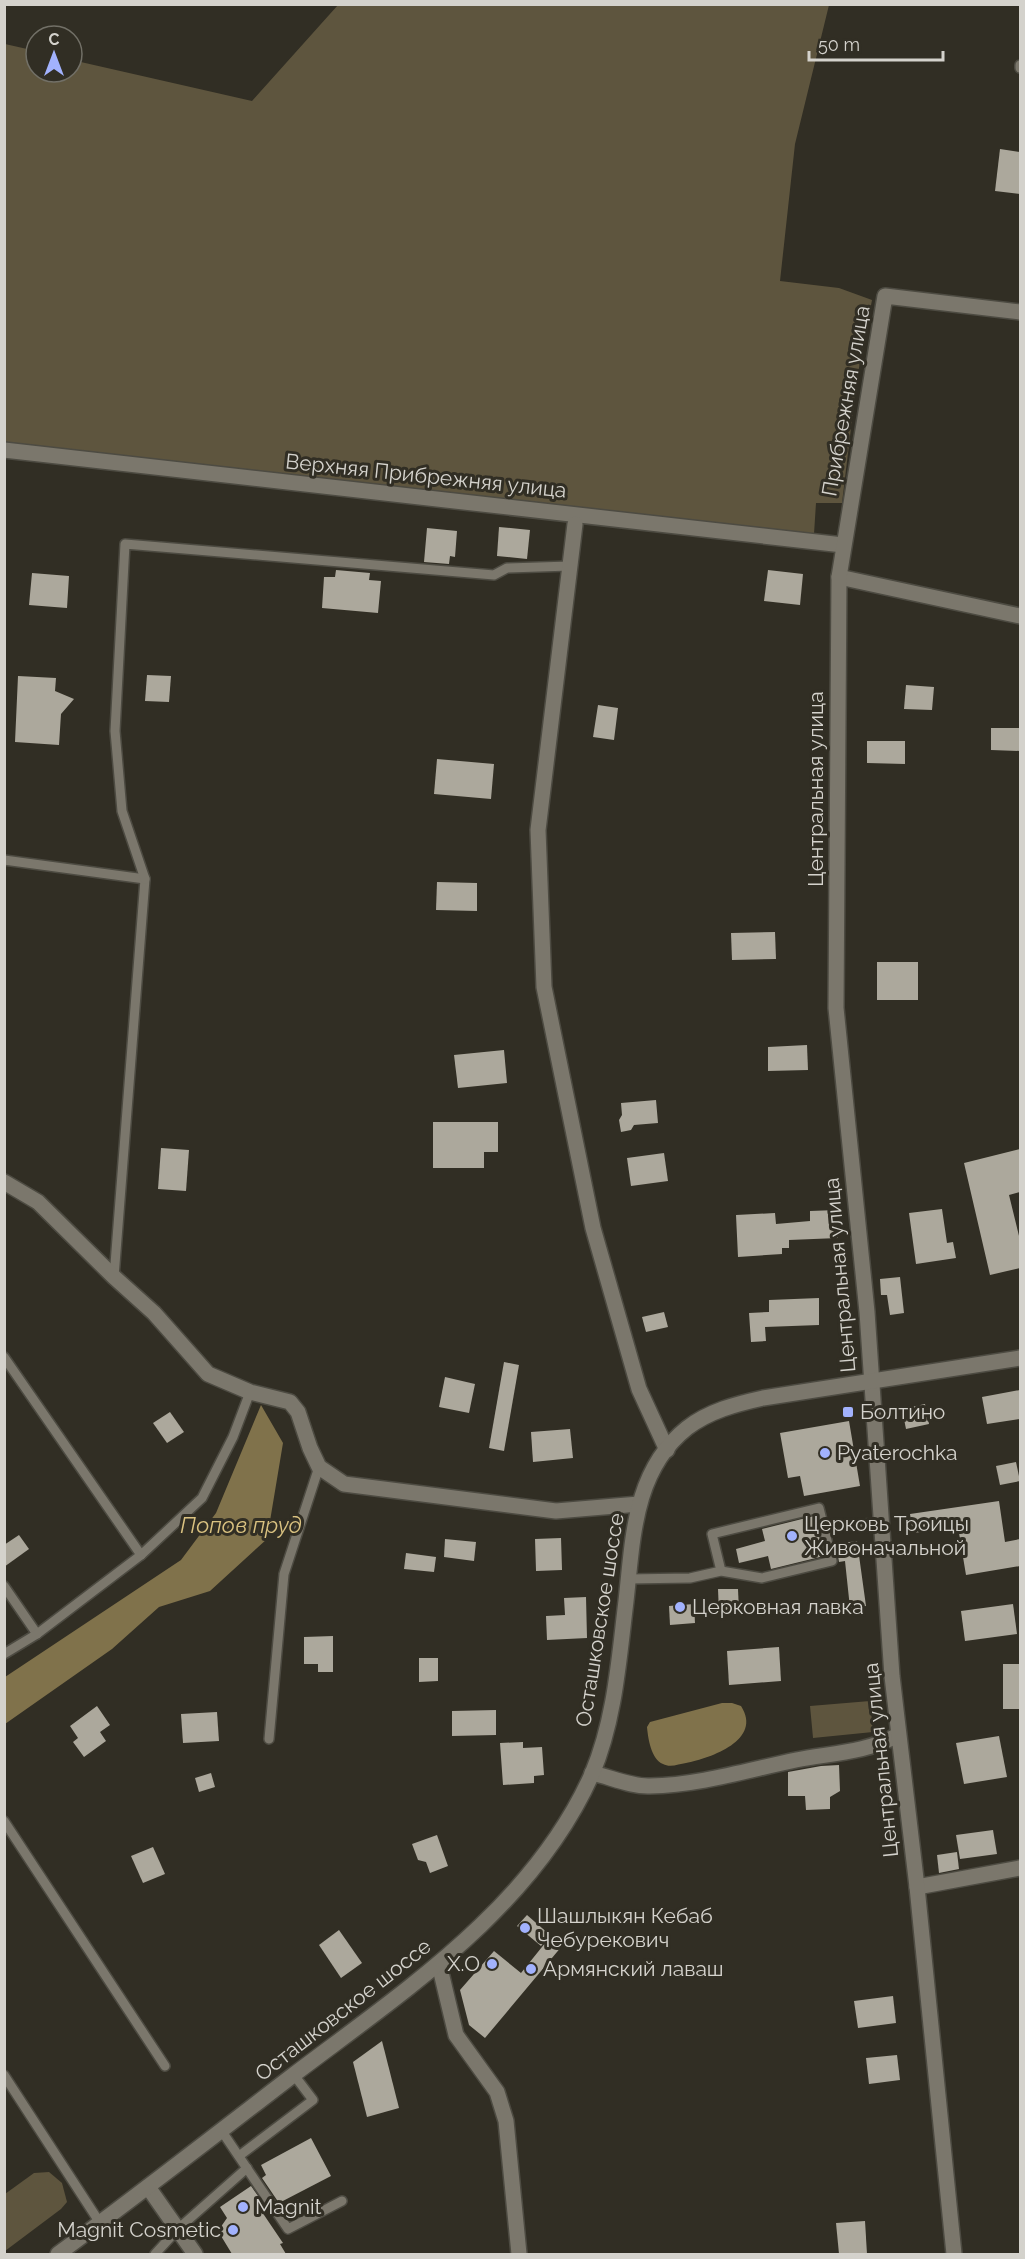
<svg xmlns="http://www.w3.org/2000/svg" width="1025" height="2259" viewBox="0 0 1025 2259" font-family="Raleway,sans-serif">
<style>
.green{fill:#5e553e}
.water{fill:#80724b}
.building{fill:#aca89c}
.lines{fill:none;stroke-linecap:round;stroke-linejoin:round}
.service-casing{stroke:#4d4b42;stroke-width:12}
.minor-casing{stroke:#4d4b42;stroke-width:18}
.secondary-casing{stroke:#4d4b42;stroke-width:18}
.service{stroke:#7b776c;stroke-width:9}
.minor{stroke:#7b776c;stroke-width:15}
.secondary{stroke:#7b776c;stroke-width:15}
.poi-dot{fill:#a2b2fd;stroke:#312e24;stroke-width:2}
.labels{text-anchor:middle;stroke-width:6;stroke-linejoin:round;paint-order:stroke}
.street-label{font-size:21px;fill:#d4d2cc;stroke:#312e24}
.poi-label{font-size:21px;fill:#d4d2cc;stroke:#312e24;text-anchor:start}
.water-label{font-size:22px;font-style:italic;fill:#dac281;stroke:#312e24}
</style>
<rect width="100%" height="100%" fill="#312e24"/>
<g class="green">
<polygon points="338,5 829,5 795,144 780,281 839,288 872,300 857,378 842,503 816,503 814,534 5,452 5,44 36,51 36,72 72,72 72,60 252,101"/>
<polygon points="870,1701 873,1732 813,1738 810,1706"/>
<polygon points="49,2172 62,2183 67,2202 61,2209 5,2251 5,2194 34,2173"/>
</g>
<g class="water">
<polygon points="261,1405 283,1443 267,1539 210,1591 159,1607 112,1649 5,1724 5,1677 181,1560 216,1513"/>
<path d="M 722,1703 L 732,1703 L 741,1706 C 763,1740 711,1758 686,1763 C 679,1764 670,1768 663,1764 C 651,1759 648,1738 647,1727 L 650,1722 Z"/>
</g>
<g class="building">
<polygon points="1000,149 1020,152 1020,194 995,191"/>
<polygon points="499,527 530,530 527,559 497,556"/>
<polygon points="427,528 457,531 455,557 450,556 449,564 424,562"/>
<polygon points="336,570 370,573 369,580 381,581 378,613 322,608 324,577 335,577"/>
<polygon points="768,570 803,574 800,605 764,601"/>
<polygon points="32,573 69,576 67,608 29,605"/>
<polygon points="147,675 171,676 169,702 145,701"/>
<polygon points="18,676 56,678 55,691 74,699 61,714 59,745 15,742"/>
<polygon points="906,685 934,687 932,710 904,709"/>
<polygon points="598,705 618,708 614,740 593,737"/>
<polygon points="991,728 1020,728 1020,751 991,750"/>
<polygon points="867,741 905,741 905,764 867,763"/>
<polygon points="437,759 494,764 491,799 434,794"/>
<polygon points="437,882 477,883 477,911 436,910"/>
<polygon points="775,932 776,959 732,960 731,933"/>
<rect x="877" y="962" width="41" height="38"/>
<polygon points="807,1045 808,1070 768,1071 768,1047"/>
<polygon points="504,1050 507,1083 458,1088 454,1055"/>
<polygon points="656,1100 658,1123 634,1125 631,1130 621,1132 619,1120 622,1115 621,1103"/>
<polygon points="433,1122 498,1122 498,1152 484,1152 484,1168 433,1168"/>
<polygon points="161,1148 189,1150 186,1191 158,1189"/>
<polygon points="1020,1149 1020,1192 1009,1195 1020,1240 1020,1268 990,1275 964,1163"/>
<polygon points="664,1153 668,1181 631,1186 627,1158"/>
<polygon points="942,1209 947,1243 953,1242 956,1258 916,1264 909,1213"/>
<polygon points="837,1210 838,1238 789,1240 789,1248 782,1248 782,1254 738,1257 736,1215 775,1213 776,1224 810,1221 810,1211"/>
<polygon points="900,1277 904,1313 890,1315 887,1295 881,1295 880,1279"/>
<polygon points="819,1298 819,1325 765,1327 766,1341 751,1342 749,1313 769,1312 769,1300"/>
<polygon points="664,1312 668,1327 646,1332 642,1317"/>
<polygon points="504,1362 519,1365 504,1451 489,1448"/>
<polygon points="445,1377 475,1384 469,1413 439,1407"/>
<polygon points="1020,1390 1020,1419 987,1424 982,1397"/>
<polygon points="925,1404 929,1424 906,1429 902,1409"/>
<polygon points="170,1412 184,1432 167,1443 153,1423"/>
<polygon points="849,1421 860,1486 804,1496 800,1476 788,1478 780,1433"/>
<polygon points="570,1429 573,1458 533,1462 531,1432"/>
<polygon points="1016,1462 1020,1481 1000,1485 996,1466"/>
<polygon points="999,1501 1005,1542 1020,1539 1020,1566 966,1575 958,1527 913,1533 910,1514"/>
<polygon points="814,1516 824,1556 771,1569 768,1556 739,1563 736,1549 765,1541 762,1529"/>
<polygon points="19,1535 29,1549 4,1567 4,1545"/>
<polygon points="561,1538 562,1570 536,1571 535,1539"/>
<polygon points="445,1539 476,1542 474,1561 444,1557"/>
<polygon points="857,1541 866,1606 850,1608 845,1561 839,1562 836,1544"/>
<polygon points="406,1553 436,1557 434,1572 404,1569"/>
<polygon points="718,1589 738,1589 739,1612 719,1613"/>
<polygon points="586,1597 587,1638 547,1640 546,1616 565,1615 564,1598"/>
<polygon points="694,1604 695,1623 670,1625 669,1606"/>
<polygon points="1013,1604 1017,1634 965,1641 961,1611"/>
<polygon points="333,1636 333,1672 318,1672 318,1664 304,1664 304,1637"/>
<polygon points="779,1647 781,1681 729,1685 727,1651"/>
<polygon points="419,1658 438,1658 438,1681 419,1682"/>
<rect x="1003" y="1664" width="17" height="45"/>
<polygon points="97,1706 110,1725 100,1732 106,1741 84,1757 73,1742 78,1738 70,1726"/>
<polygon points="496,1710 496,1735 452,1736 452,1711"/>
<polygon points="217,1712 219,1741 183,1743 181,1714"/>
<polygon points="999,1736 1007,1777 964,1784 956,1743"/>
<polygon points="523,1742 523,1748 542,1747 544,1775 534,1776 534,1783 503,1785 500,1743"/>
<polygon points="839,1765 840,1791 830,1797 830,1809 806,1810 805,1796 788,1796 788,1772 821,1766"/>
<polygon points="211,1773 215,1787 199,1792 195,1778"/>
<polygon points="993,1830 997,1854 960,1859 956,1835"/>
<polygon points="437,1835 448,1866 430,1873 426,1862 418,1860 412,1844"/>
<polygon points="153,1847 165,1874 143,1883 131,1856"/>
<polygon points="957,1852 959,1869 939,1873 937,1855"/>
<polygon points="527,1915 550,1935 541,1946 517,1926"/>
<polygon points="339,1930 362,1963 341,1978 319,1945"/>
<polygon points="550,1937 562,1946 485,2038 469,2025 460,1990 494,1951 521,1973"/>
<polygon points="893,1996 896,2023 858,2028 854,2001"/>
<polygon points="382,2041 399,2108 367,2117 353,2062"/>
<polygon points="897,2055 900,2080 869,2084 866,2058"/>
<polygon points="311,2138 331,2176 279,2203 262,2178 266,2175 261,2165"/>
<polygon points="251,2186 267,2209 262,2212 283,2243 280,2244 286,2254 232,2254 218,2231 227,2218 220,2207"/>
<polygon points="865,2221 867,2254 839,2254 836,2223"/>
</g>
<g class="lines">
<g class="service-casing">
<g id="service">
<polyline points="1020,65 1020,68"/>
<polyline points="4,860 145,879 114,1277"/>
<polyline points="145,879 122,811 115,731 125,544 494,575 507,568 570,566"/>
<polyline points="4,1357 141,1555"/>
<polyline points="858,1525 881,1522"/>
<polyline points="628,1579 690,1578 721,1571 762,1578 832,1561 819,1508 712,1534 721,1571"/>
<polyline points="4,1586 37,1634"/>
<polyline points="4,1654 37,1634 141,1555 202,1498 233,1437 250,1392"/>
<polyline points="269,1739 284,1574 319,1467"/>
<polyline points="4,1821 165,2066"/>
<polyline points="4,2075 100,2223"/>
<polyline points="221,2130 288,2229 342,2201"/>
<polyline points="239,2156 313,2100 294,2075"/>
<polyline points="155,2254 178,2229 247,2168"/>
</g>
</g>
<g class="minor-casing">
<g id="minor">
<polyline points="4,450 843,545"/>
<polyline points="575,524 538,830 544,987 593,1228 639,1389 667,1450"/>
<polyline points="839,577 1020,616"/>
<polyline points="4,1182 38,1202 114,1277 154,1313 208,1374 250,1392 290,1402 298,1412 310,1448 319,1467 344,1484 556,1511 639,1504"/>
<path d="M 592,1773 C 610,1777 632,1787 650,1786 C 699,1785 748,1770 796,1760 C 832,1753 865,1753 898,1735"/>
<polyline points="917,1887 1020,1868"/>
<polyline points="439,1964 456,2035 497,2092 506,2121 519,2254"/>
<polyline points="148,2187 195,2254"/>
<polyline points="954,2254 917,1887 892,1676 867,1312 836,1008 839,577 885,296 1020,312"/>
</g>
</g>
<g class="secondary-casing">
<path id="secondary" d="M 58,2254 C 137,2196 214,2136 292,2076 C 404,1991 533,1907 592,1774 C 615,1720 619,1658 626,1601 C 633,1540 633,1471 687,1428 C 709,1411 736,1404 763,1398 L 1020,1358"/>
</g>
<use href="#service" class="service"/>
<use href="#minor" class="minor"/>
<use href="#secondary" class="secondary"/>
</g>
<g class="poi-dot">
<rect x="842" y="1406" width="12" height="12" rx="3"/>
<circle cx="825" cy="1453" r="6"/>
<circle cx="792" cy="1536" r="6"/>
<circle cx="680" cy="1607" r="6"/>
<circle cx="525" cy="1928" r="6"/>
<circle cx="492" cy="1964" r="6"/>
<circle cx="531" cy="1969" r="6"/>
<circle cx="243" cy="2207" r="6"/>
<circle cx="233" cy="2230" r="6"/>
</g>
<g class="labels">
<g class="street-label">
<text transform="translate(846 401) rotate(-80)" y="7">Прибрежняя улица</text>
<text transform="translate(426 476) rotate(6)" y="7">Верхняя Прибрежняя улица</text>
<text transform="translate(816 789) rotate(-90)" y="7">Центральная улица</text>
<text transform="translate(840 1275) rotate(-95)" y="7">Центральная улица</text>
<text transform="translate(600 1620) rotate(-81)" y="7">Осташковское шоссе</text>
<text transform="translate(881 1760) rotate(-96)" y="7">Центральная улица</text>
<text transform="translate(343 2010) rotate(-38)" y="7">Осташковское шоссе</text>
</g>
<g class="poi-label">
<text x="860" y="1419">Болтино</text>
<text x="837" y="1460">Pyaterochka</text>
<text x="804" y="1531">Церковь Троицы<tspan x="804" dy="24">Живоначальной</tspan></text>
<text x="692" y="1614">Церковная лавка</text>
<text x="537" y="1923">Шашлыкян Кебаб<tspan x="537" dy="24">Чебурекович</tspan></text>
<text x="480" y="1971" text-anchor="end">X.O</text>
<text x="543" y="1976">Армянский лаваш</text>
<text x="255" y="2214">Magnit</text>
<text x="221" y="2237" text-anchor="end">Magnit Cosmetic</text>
</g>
<g class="water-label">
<text x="241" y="1533">Попов пруд</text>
</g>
</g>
<rect width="1025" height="2259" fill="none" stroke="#d4d2cc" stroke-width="12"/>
<g transform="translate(54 54)"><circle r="28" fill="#312e24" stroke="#727067" stroke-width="1.5"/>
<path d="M0-4.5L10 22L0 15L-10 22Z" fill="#a2b2fd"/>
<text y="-9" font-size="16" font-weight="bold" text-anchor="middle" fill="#d4d2cc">С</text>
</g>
<path d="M809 51v9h134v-9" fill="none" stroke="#d4d2cc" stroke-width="3"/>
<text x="818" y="51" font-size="18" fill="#d4d2cc" stroke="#312e24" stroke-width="4.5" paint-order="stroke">50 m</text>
</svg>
